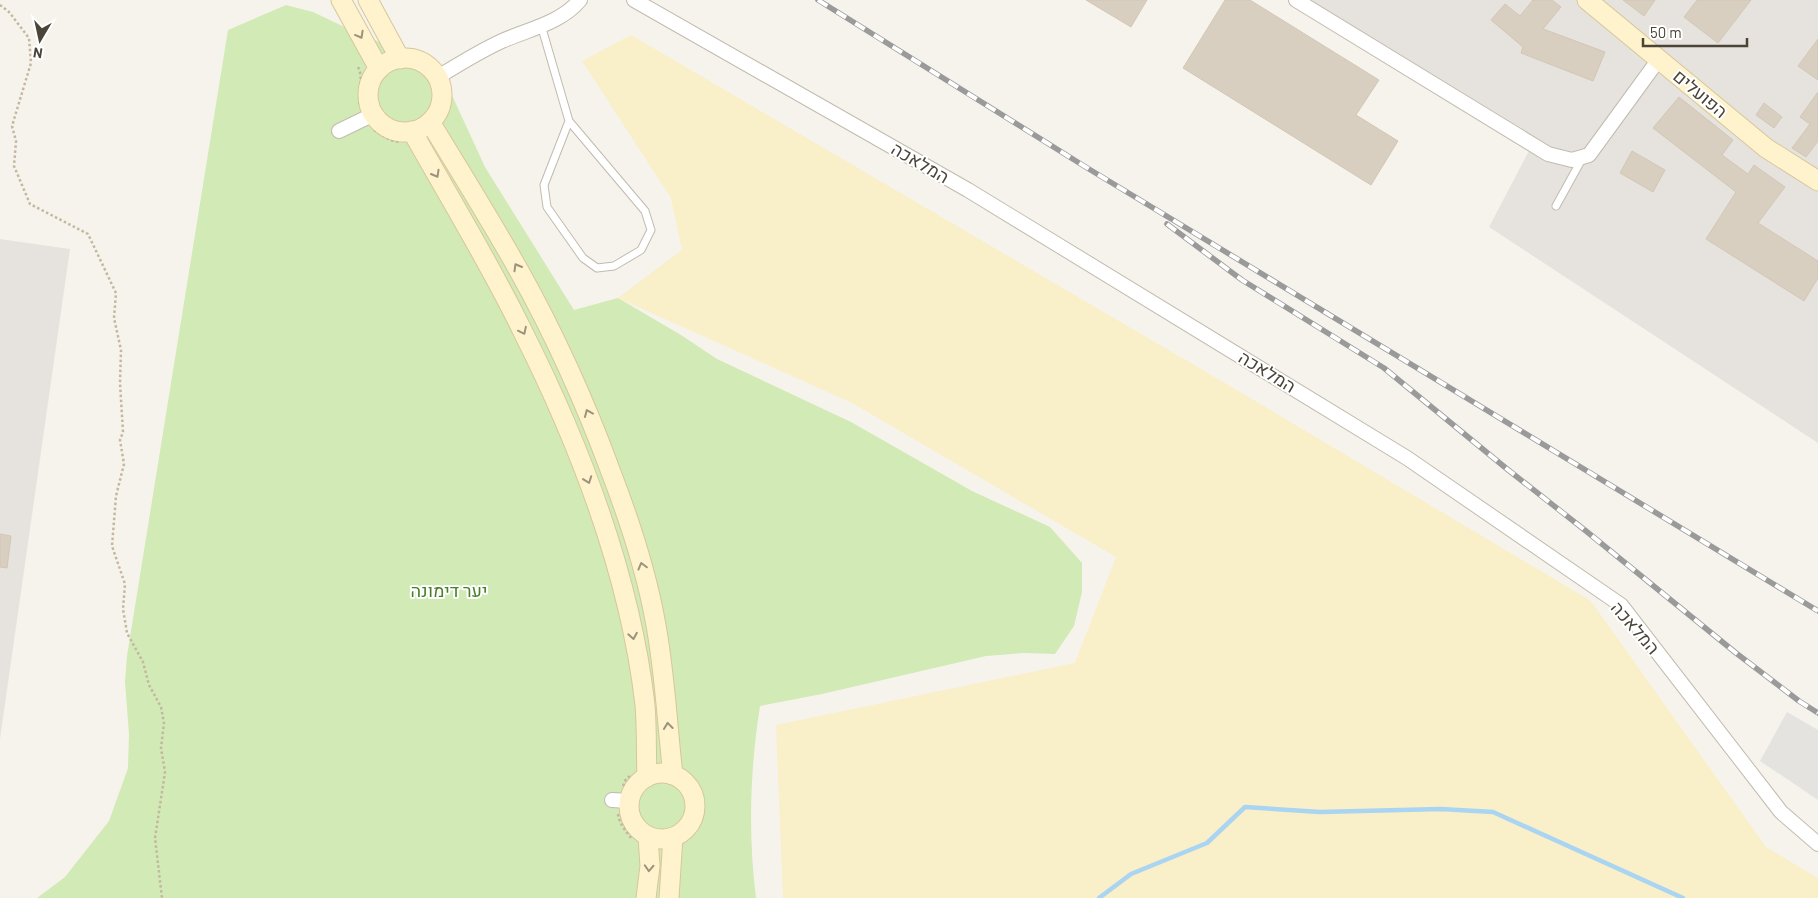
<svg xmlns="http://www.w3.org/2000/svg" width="1818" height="898" viewBox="0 0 1818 898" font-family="Barlow,Heebo,sans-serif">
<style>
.industrial{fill:#e6e2dd}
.green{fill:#d2eab5}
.sand{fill:#f9efc9}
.parking{fill:#e5e3e0}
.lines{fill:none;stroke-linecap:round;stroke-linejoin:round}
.stream{stroke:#a9d4f2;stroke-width:4.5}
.building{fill:#d8cfc1;stroke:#d3c7b4}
.lane-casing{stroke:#c2bbae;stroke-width:9}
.street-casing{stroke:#c2bbae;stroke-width:16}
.secondary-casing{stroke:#d6c79b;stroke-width:21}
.path{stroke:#c4b79f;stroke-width:2.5;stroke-dasharray:2.5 2.5;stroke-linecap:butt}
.lane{stroke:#fff;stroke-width:7}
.street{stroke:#fff;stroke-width:14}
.secondary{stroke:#fff3cd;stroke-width:19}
.rail-casing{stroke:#9a9a9a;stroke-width:5.5}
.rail{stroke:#fff;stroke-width:4;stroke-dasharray:11;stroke-linecap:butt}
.oneway{stroke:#9c937c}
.labels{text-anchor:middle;stroke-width:4;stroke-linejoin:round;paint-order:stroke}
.street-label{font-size:18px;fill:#4b4439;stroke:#fff}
.park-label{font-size:18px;fill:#4a7f2a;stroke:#fff}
</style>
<rect width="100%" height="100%" fill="#f6f3ec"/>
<g class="industrial">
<polygon points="1304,0 1818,0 1818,443 1489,227 1532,145"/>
<polygon points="0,239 70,249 0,739"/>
</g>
<path class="green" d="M 286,5 L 313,12 L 355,32 L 387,45 L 450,91 L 485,167 L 574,310 L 618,298 L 681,335 L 717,359 L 851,422 L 972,491 L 1050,527 L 1082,563 L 1082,592 L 1074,626 L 1055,654 L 1023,653 L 986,656 L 822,694 L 760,706 C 750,769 748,834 756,898 L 37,898 L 65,877 L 109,821 L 128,768 L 129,734 L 125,682 L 127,656 L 228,30 Z"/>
<polygon class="sand" points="631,35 1247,396 1591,601 1766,847 1818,878 1818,898 783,898 776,725 1075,663 1116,557 852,403 618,298 682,250 671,198 582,61"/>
<polygon class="parking" points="1787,712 1818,730 1818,800 1760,761"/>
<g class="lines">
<polyline class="stream" points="1099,898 1131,874 1207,843 1245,807 1320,812 1441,809 1493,812 1683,898"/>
</g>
<g class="building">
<polygon points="1086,0 1147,0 1131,27"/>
<polygon points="1225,0 1250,0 1379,80 1356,115 1398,141 1371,185 1183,68"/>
<polygon points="1533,0 1552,0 1561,7 1543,29 1605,52 1593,81 1521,53 1523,47 1491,20 1505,4 1520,16"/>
<polygon points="1623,0 1655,0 1644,16"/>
<polygon points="1697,0 1751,0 1718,43 1684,17"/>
<polygon points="1818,39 1818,80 1798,66"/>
<polygon points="1818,92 1818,141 1806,157 1792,148 1810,124 1800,117"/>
<polygon points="1679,97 1733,140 1722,155 1748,174 1754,165 1785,187 1758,223 1818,261 1818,278 1804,301 1706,239 1736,192 1653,128"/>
<polygon points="1764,103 1782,117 1774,128 1756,115"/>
<polygon points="1632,151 1665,170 1653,192 1620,173"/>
<polygon points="0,534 11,536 7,568 0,567"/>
</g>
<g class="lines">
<g class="lane-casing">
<g id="lane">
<polyline points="541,25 569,121 645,211 651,230 641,250 614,266 597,268 583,258 547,207 544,185 569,121"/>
<polyline points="1556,206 1582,159"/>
</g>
</g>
<g class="street-casing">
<g id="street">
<polyline points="634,0 968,190 1407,458 1621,605 1781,812 1818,844"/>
<polyline points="1296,0 1548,154 1572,160 1589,155 1659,59"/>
<path d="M 438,77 C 459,64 480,51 502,41 C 529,29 561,23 580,0"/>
<polyline points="339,131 374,114"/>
<polyline points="612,800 629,801"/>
</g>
</g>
<g class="secondary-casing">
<g id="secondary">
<polyline points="341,0 379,69"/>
<polyline points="368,0 400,59"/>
<polyline points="1587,0 1766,148 1818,181"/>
<circle cx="405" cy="95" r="37"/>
<path d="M 430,122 C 460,171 490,219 518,269 C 555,335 586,404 612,475 C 630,522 646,571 655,620 C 665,671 667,724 673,775"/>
<path d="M 412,131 C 449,197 489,262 522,330 C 581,447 630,574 645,705 C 647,729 646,754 647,777"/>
<circle cx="662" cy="806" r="33"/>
<polyline points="646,898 650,866 648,837"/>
<polyline points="669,898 673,837"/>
</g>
</g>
<g class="path">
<polyline points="0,5 9,12 29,38 31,63 12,126 16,141 14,166 30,204 88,234 116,293 114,318 121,350 120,383 123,432 120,440 124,464 116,496 112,546 125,584 123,609 127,633 143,662 149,685 161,707 164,723 161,748 165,772 155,838 162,898"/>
<path d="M 358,67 C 364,79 358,93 360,106"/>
<polyline points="374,130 390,140 400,142"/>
<polyline points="623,786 626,779 631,775"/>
<path d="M 618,814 C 619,823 626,832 632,839"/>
</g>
<use href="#lane" class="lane"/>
<use href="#street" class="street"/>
<use href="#secondary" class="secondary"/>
<g class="rail-casing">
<g id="rail">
<polyline points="818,0 1084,166 1818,611"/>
<polyline points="1167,224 1242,280 1384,368 1507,469 1586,531 1736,653 1799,701 1818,713"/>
</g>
</g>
<use href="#rail" class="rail"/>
</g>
<defs><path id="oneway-chevron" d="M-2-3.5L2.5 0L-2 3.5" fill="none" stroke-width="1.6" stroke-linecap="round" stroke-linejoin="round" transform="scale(1.25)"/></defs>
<g class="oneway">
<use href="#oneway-chevron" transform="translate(360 35) rotate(61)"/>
<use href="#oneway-chevron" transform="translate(436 174) rotate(60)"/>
<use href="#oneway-chevron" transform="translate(517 267) rotate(-120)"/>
<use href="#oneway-chevron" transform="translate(523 331) rotate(64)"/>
<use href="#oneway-chevron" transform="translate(588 413) rotate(-113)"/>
<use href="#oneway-chevron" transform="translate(588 480) rotate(70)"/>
<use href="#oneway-chevron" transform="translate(642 566) rotate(-105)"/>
<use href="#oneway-chevron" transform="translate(633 636) rotate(80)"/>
<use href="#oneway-chevron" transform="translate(668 726) rotate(-96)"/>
<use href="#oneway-chevron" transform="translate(649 868) rotate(93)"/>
</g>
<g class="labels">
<g class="street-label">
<text transform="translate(1700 94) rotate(40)" y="6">הפועלים</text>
<text transform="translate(920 163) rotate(30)" y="6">המלאכה</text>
<text transform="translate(1267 372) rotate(31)" y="6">המלאכה</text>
<text transform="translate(1635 628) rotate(49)" y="6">המלאכה</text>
</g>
<g class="park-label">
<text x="449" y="597">יער דימונה</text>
</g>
</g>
<g transform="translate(40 40) rotate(189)" stroke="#ffffff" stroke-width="4" paint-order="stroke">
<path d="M0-4L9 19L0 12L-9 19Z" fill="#4b4439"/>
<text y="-8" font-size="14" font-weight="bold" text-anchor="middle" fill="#4b4439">N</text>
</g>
<path d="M1643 38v8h104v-8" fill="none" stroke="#4b4439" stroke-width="2.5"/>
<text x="1650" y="38" font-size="15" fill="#4b4439" stroke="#ffffff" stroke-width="4" paint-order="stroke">50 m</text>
</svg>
